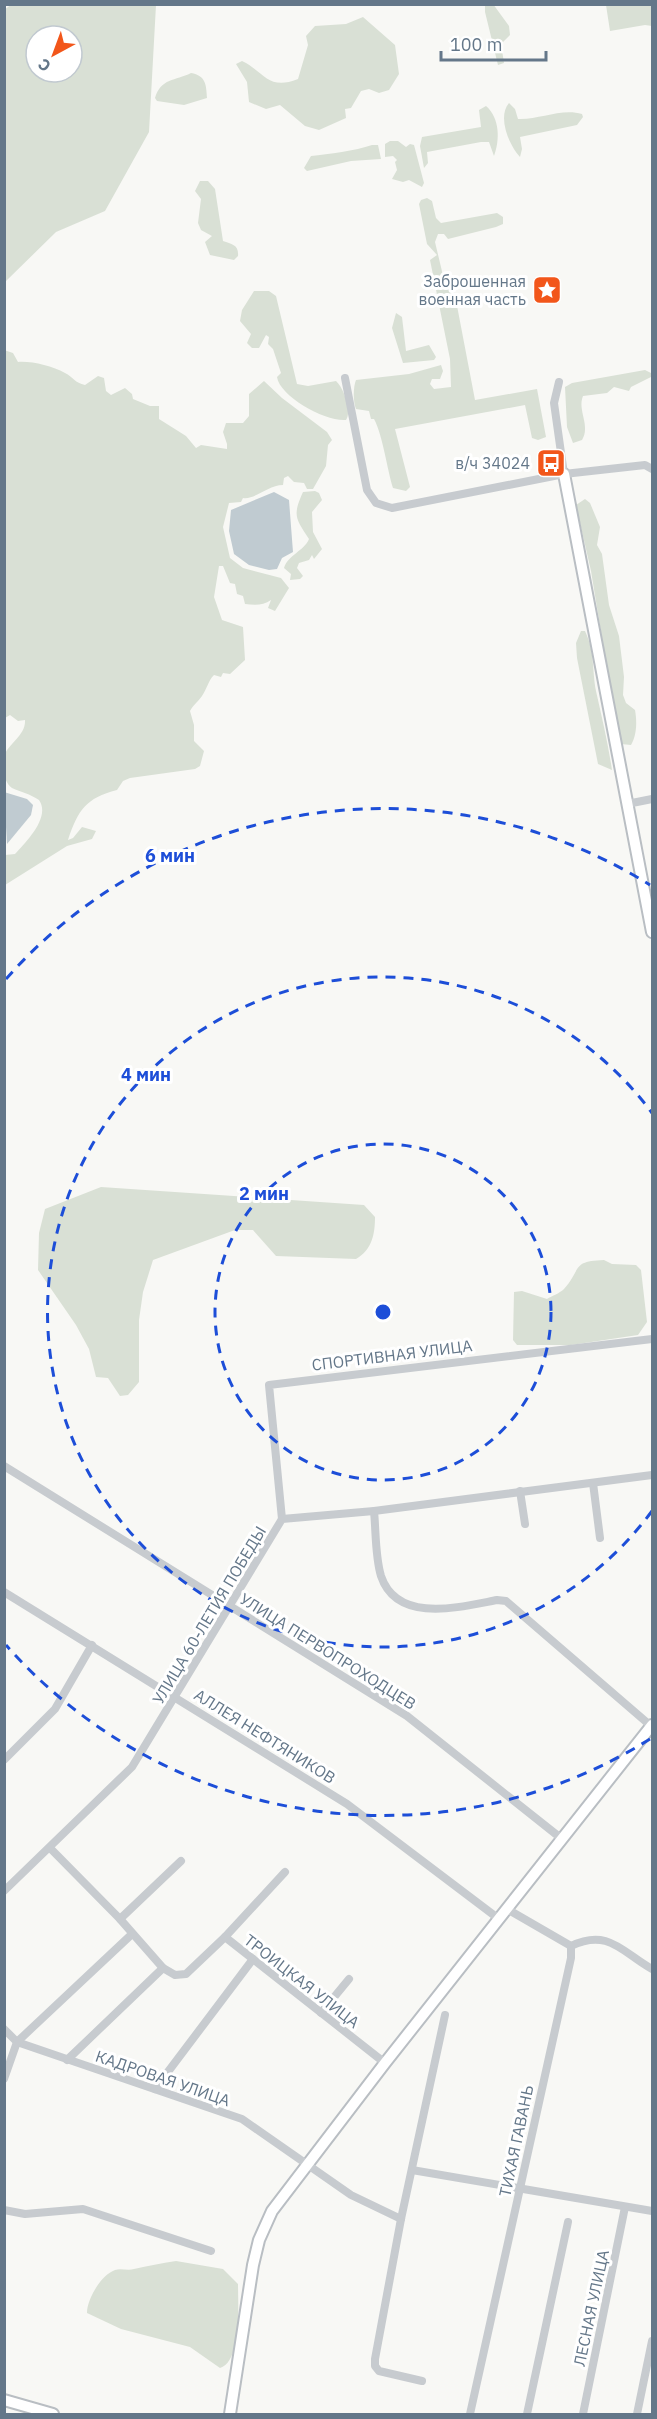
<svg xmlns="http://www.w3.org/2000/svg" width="657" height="2419" viewBox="0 0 657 2419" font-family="'IBM Plex Sans',sans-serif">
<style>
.green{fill:#d9e0d5;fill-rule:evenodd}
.water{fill:#c0cbd1}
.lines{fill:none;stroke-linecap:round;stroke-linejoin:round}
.secondary-casing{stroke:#b9bec3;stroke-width:14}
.street{stroke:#c7cbcf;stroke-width:8}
.secondary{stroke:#fff;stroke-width:10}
.ring{fill:none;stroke:#1d4ed8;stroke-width:3;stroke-dasharray:10 8}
.labels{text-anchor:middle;stroke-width:6;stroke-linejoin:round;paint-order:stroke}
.poi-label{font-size:16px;fill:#647789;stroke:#fff;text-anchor:end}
.street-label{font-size:16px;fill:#647789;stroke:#fff}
.centre{fill:#1d4ed8;stroke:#fff;stroke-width:3}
.ring-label{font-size:18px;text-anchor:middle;font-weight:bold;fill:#1d4ed8;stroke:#fff;stroke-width:6;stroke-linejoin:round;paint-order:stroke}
</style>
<rect width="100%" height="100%" fill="#f8f8f5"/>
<g class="green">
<path d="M 12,4 L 156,5 L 149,132 L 105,211 L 56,232 L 5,282 L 4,10 ZM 36,36 L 72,36 L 72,72 L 36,72 Z"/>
<polygon points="493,4 509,26 510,35 501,44 504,63 498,65 485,12 485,6"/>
<polygon points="606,5 652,5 652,26 645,25 610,31"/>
<path d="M 363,17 L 395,45 L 399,74 L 389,90 L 379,93 L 369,89 L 361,91 L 351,108 L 345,109 L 346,118 L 319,130 L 305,126 L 280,105 L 266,109 L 249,102 L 247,82 L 236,64 L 242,61 C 265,72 268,91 298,79 L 308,45 L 306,36 L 315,26 L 346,24 Z"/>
<path d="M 191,73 C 206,76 206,84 207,98 L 184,105 L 157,101 L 155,98 C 161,78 175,81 191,73 Z"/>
<path d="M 509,103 L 515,109 L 518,119 C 539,120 561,108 582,114 L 583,117 L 577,125 L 520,137 L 522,149 L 520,157 C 509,145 497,117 509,103 Z"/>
<path d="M 486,106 C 500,118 500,140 494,156 L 489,142 L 481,142 L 427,152 L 428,163 L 424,168 L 420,146 L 422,137 L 481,127 L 479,110 Z"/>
<polygon points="390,141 398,141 406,147 410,144 414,145 424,183 422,187 409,180 403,182 392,179 397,170 395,162 397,160 393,156 385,157 385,144"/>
<path d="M 372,145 L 378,145 L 381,159 L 351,161 L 307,171 L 304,168 L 311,156 C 329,154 355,151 372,145 Z"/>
<path d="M 200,181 L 208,181 L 215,189 L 223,241 C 232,244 239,245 238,256 L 234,260 L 210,255 L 205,242 L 212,236 L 201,230 L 198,223 L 201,199 L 195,191 Z"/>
<path d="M 427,198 L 432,201 L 436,218 L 441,223 L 497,213 L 503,217 L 503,224 L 496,227 L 448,239 L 444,234 L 438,234 L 435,242 L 446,288 L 454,290 L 475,400 L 537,389 L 546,437 L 538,440 L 532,438 L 525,405 L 395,429 L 410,487 L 406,491 L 393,488 C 387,469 383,436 374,419 L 371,419 L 369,411 L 356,409 C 353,402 353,387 356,380 L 409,374 L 441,365 L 443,371 L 440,379 L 432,379 L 430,384 L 434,389 L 451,387 L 450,359 L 430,260 L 437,255 L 427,244 L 419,204 L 421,200 Z"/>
<path d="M 254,291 L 269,291 L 276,296 L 297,384 L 308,386 L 336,381 C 344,388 352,412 346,420 C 326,422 280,397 277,377 L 281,373 L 273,349 L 268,344 L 269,337 L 266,335 L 259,348 L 252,348 L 247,343 L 251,334 L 240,321 L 242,310 Z"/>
<polygon points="396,313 402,317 406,351 429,345 436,357 434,360 403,363 392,328"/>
<path d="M 4,350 L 13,353 L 18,362 C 32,361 52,366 65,373 C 73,377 75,383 85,385 L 98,376 L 104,378 L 106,391 L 111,395 L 125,388 L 132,394 L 133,399 L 150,406 L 159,406 L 159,419 L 186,436 L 196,448 L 201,445 L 227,449 L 227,444 L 223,432 L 226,423 L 243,423 L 249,416 L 249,394 L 264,381 L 282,398 L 327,432 L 332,440 L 328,445 L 326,466 L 313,489 L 307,489 L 304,483 L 294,482 L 288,476 L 284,478 L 283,485 C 268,485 255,500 243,498 L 241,502 L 229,503 L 223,527 L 230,558 L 243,568 L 281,578 L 289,588 L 275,611 L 268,608 L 271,600 C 263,606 254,605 245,604 L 243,596 L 237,594 L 235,584 L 230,583 L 223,566 L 219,566 L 214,597 L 222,620 L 243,627 L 245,660 L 230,674 L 223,673 L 221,677 L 214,675 C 208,681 207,689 202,696 C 198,702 193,705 190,711 L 194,725 L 194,741 L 204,751 L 200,766 L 195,769 L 130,778 L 123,781 L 117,790 C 86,798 78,810 68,840 L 73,838 L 82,827 L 96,831 L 92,839 L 67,846 L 5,885 L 5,855 L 15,854 C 26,842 51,817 39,800 C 30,794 21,792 12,788 C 4,783 1,765 4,756 C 9,743 26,735 25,720 L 18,721 L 10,715 L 5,718 Z"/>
<path d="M 645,370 L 651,373 L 651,377 L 631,387 L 629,391 L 614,387 L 607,393 L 583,396 C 577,410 591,426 582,440 L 573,443 L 567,427 L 565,387 L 572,383 Z"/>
<path d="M 315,491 L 319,493 L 322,500 L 312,512 L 313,532 L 322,549 L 314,559 L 312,555 L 309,560 L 299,563 L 297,568 L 303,576 L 300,579 L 290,580 L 291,574 L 284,568 C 288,555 304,551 309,539 C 296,519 292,516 303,492 Z"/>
<path d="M 585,499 L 590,503 L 600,527 L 597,545 L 602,554 L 609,605 L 619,636 L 624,677 L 623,695 L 626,703 L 635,710 C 637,721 637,735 631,745 L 621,744 C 618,730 619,717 613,705 L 591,571 L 576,505 Z"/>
<path d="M 581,631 L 585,631 C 595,652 592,670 596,691 C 602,718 608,743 612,770 L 598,764 L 577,658 L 576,643 Z"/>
<path d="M 101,1187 L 364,1205 L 375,1217 C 375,1234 372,1250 356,1259 L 276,1256 L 253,1230 L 235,1230 L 153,1260 L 143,1292 L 139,1320 L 139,1382 L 128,1395 L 120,1396 L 108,1378 L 96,1377 L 89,1349 L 76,1325 L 38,1270 L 39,1233 L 45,1209 Z"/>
<path d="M 604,1260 L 612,1264 L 636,1265 L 641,1270 L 647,1322 L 638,1335 L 571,1345 L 517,1345 L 513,1340 L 514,1292 L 522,1291 L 547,1299 C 552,1296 560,1293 564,1289 C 582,1269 571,1261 604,1260 Z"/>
<path d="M 176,2261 L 223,2269 L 238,2284 C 238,2302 242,2362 220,2368 L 190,2347 L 121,2329 L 87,2313 C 87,2299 101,2275 115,2270 C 121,2268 128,2271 134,2269 C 148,2266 161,2263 176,2261 Z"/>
</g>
<g class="water">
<polygon points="274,492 289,500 293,552 282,558 277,569 269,570 249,565 234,554 229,531 231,510"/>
<polygon points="4,792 27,799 33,805 31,815 7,844"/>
</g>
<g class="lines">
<g class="secondary-casing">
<g id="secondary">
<polyline points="564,474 652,932"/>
<polyline points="4,2400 53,2414"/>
<polyline points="230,2414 253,2265 259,2240 272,2211 385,2063 652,1725"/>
</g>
</g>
<g class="street">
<polyline points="345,378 367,490 376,503 392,508 564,474 645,465 652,469"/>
<polyline points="559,382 554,403 564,474"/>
<polyline points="627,804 652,799"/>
<polyline points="4,1466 407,1716 562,1839"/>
<polyline points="593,1483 600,1538"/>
<polyline points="520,1491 525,1524"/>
<path d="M 374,1511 C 376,1531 375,1556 381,1576 C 397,1624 460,1607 497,1600 L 506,1601 L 651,1726"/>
<polyline points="282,1519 269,1385 652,1339"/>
<polyline points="4,1592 347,1804 499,1919"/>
<polyline points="4,1760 55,1709 92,1645"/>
<polyline points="50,1848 120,1919 163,1968 175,1975 186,1974 225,1937 385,2063"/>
<polyline points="4,1891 132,1767 282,1519 374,1511 652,1475"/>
<polyline points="120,1919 181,1861"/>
<polyline points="225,1937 285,1872"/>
<path d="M 571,1946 C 608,1928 622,1952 652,1969"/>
<polyline points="321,2013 349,1979"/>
<polyline points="4,2029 17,2042 242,2119 351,2195 401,2219"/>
<polyline points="67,2060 163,1968"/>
<polyline points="4,2079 17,2042 132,1934"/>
<polyline points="155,2089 253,1959"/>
<polyline points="412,2170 652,2211"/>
<polyline points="4,2210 25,2214 83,2209 211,2251"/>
<polyline points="422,2381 379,2371 375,2366 375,2359 401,2219 445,2015"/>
<polyline points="470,2414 571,1958 571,1946 507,1909"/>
<polyline points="527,2414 568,2222"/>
<polyline points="583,2414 625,2207"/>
<polyline points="637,2414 652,2341"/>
</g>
<use href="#secondary" class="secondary"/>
</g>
<g class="ring">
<circle cx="383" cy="1312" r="168"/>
<path d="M652 1511A335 335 0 1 1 652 1113"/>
<path d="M650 1739A503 503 0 0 1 6 1645M6 979A503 503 0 0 1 650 885"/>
</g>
<defs>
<g id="sight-square" transform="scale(1.5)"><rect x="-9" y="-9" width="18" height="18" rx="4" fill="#f2561a" stroke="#fff"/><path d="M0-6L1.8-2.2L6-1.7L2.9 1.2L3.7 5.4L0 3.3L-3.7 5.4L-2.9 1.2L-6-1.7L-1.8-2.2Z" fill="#fff"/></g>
<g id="bus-square" transform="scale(1.5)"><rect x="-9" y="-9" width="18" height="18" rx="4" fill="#f2561a" stroke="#fff"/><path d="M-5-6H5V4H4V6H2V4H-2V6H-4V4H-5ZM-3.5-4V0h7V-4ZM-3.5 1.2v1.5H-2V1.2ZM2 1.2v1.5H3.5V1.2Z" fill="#fff"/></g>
</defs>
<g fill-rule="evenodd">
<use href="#sight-square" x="547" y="290"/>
<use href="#bus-square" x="551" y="463"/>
</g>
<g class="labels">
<g class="poi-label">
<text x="526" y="287">Заброшенная<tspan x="526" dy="18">военная часть</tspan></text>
<text x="530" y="469">в/ч 34024</text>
</g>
<g class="street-label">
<text transform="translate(392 1355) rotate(-7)" y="6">СПОРТИВНАЯ УЛИЦА</text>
<text transform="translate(209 1615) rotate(-59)" y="6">УЛИЦА 60-ЛЕТИЯ ПОБЕДЫ</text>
<text transform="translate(328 1651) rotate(32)" y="6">УЛИЦА ПЕРВОПРОХОДЦЕВ</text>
<text transform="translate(265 1736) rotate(32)" y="6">АЛЛЕЯ НЕФТЯНИКОВ</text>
<text transform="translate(302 1981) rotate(38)" y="6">ТРОИЦКАЯ УЛИЦА</text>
<text transform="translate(163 2078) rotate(19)" y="6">КАДРОВАЯ УЛИЦА</text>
<text transform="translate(516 2141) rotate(-78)" y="6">ТИХАЯ ГАВАНЬ</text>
<text transform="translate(591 2308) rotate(-78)" y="6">ЛЕСНАЯ УЛИЦА</text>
</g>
</g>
<circle cx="383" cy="1312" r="9" class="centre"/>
<g class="ring-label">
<text x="170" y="862">6 мин</text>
<text x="146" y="1081">4 мин</text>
<text x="264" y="1200">2 мин</text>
</g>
<rect width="657" height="2419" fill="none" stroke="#647789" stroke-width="12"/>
<g transform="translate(54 54) rotate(221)"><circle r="28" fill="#ffffff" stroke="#c1c9d0" stroke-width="1.5"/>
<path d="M0-4.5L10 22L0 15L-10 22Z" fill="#f2561a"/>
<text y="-9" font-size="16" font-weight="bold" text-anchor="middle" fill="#647789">С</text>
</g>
<path d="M441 51v9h105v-9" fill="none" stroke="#647789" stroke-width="3"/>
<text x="450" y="51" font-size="18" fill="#647789" stroke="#ffffff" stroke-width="4.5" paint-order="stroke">100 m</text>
</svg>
